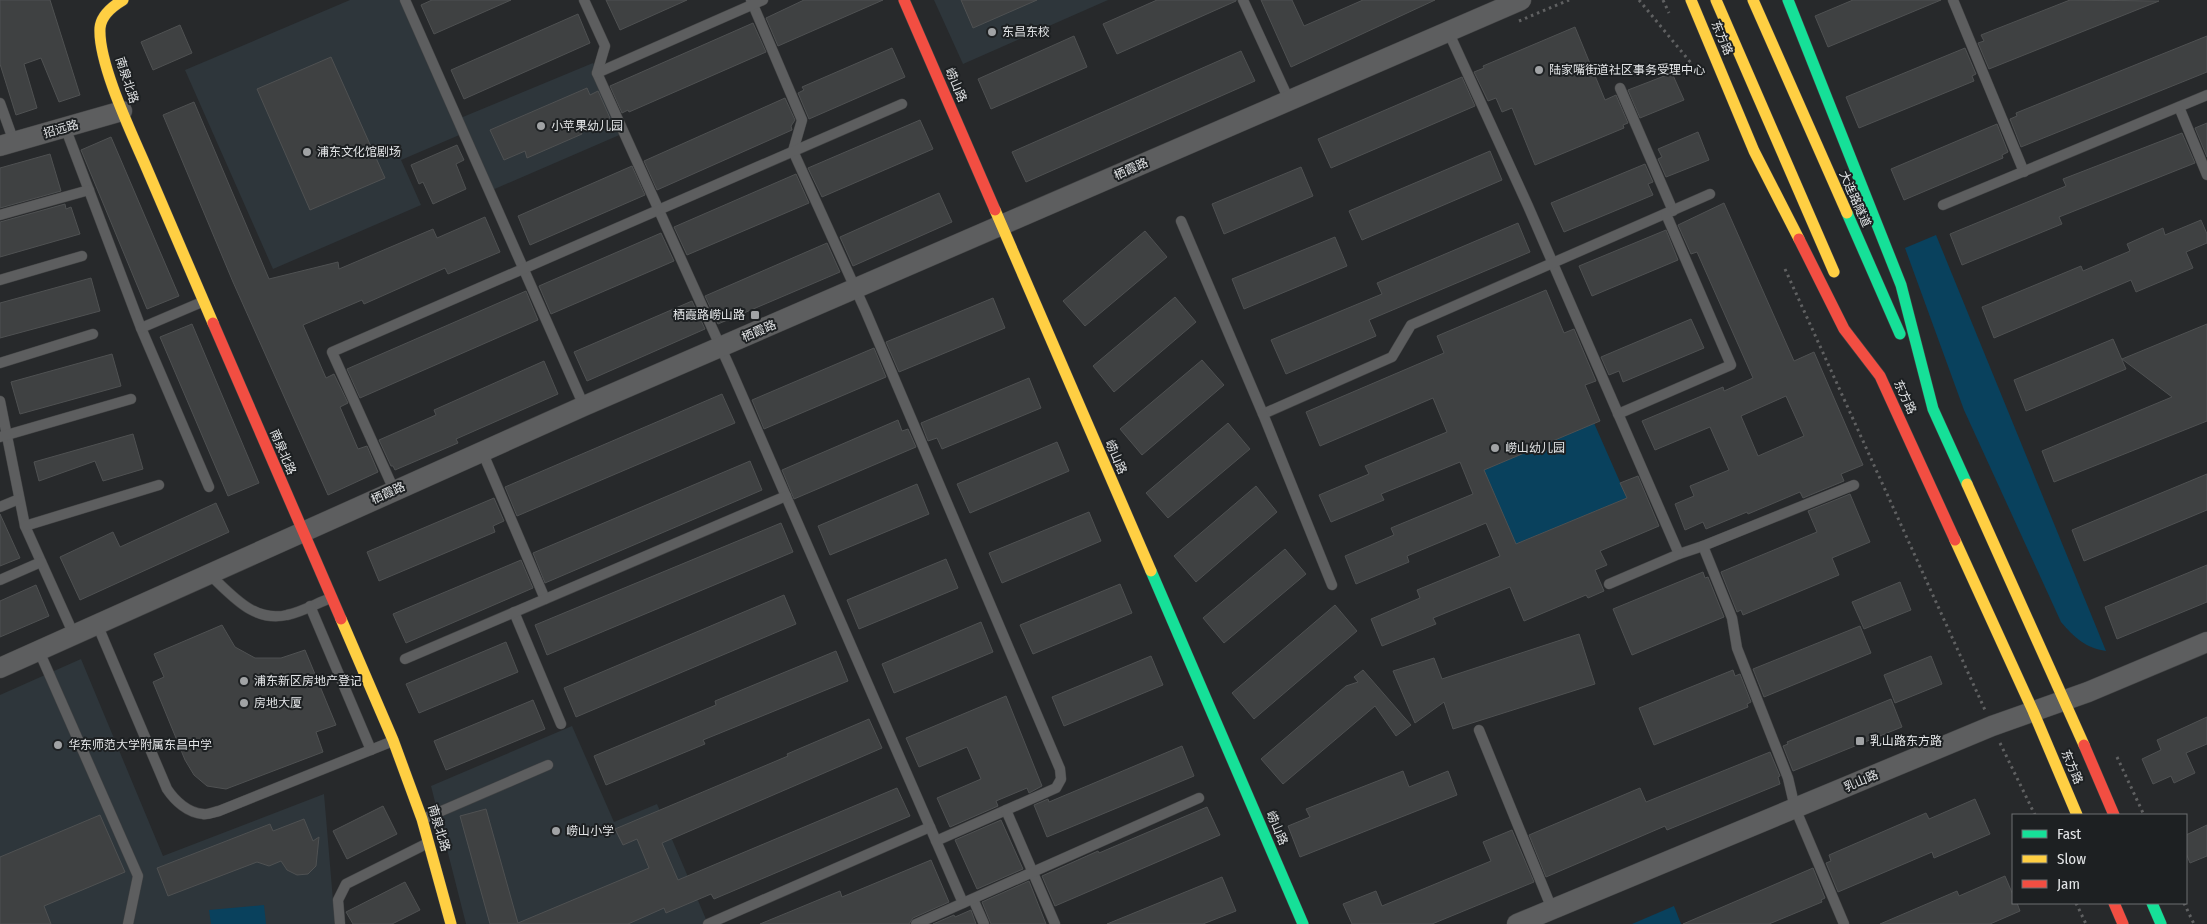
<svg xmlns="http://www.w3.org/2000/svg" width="2207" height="924" viewBox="0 0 2207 924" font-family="'Fira Sans Condensed','Noto Sans SC',sans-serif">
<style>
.built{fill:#2e363b}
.green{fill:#09415d}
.building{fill:#3f4142;stroke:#4f5152;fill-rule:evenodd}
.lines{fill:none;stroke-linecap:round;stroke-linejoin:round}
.lane-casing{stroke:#434445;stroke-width:11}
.street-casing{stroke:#434445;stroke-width:21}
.fast-casing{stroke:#434445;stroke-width:12}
.slow-casing{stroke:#434445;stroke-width:12}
.jam-casing{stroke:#434445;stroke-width:12}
.path{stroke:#606162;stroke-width:3;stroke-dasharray:2.5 4;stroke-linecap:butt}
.lane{stroke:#5d5e5f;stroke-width:10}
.street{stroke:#5d5e5f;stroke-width:20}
.fast{stroke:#16e098;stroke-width:11}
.slow{stroke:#ffcf43;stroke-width:11}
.jam{stroke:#f24e42;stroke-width:11}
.path-bridge{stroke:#606162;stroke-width:3;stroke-dasharray:2.5 4;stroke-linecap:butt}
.poi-dot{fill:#a1a3a5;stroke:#1d2022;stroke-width:2}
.labels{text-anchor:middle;stroke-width:4;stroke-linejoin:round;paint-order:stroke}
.poi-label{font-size:12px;fill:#e3e5e7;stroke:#1d2022;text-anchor:start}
.street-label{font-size:12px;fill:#e3e5e7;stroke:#1d2022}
</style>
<rect width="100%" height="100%" fill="#27292b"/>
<g class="built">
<polygon points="350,0 400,0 458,119 593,63 624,133 490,191 464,133 401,160 421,205 273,269 185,70"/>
<polygon points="934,0 1108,0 963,64"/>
<polygon points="81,659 163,856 324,794 335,924 0,924 0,695"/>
<polygon points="572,726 614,822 657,804 708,924 466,924 431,786"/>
</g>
<g class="green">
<path d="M 1936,235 L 2106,651 C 2085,648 2074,637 2061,622 L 1964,410 L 1905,248 Z"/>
<path d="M 1594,423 L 1627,498 L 1508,548 C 1505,510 1500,502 1476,473 Z"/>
<polygon points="264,905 266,924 211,924 209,910"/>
<polygon points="1674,906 1681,924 1632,924"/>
</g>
<g class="building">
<polygon points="0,0 50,0 80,95 59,102 41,58 24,64 37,108 16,115 0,64"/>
<polygon points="432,0 511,0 434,34 421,5"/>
<polygon points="606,0 687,0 620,30"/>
<polygon points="804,0 883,0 778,46 766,18"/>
<polygon points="961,0 1037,0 973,28"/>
<polygon points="1157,0 1236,0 1236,1 1117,54 1103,24"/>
<polygon points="1261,0 1292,0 1304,26 1363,0 1435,0 1291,67"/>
<polygon points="1853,0 1941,0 1828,47 1815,16"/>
<polygon points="2070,0 2159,1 1989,69 1978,43 1984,41 1981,35"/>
<polygon points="578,14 590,43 464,99 451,70"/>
<polygon points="753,23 766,52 629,112 628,110 622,113 610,86"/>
<polygon points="180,25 192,53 153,70 141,42"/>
<polygon points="1575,27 1605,100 1616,95 1628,123 1623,125 1624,128 1535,165 1512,108 1502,112 1496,98 1488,101 1474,72 1484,68 1483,66"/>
<polygon points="1074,36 1087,67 991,109 978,79"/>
<polygon points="2207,36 2207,72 2021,147 2010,119 2017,116 2016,113"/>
<polygon points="892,48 905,77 809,119 798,93 804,90 802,87"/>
<polygon points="1965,48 1976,74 1972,76 1974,81 1859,128 1846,97"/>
<polygon points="1241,51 1255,81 1026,182 1012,152"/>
<polygon points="331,57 385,178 310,210 257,89"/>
<polygon points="1672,73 1684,100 1640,118 1628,90"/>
<polygon points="1462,77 1475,106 1331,168 1318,139"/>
<polygon points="587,88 590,95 598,91 610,118 580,130 582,134 527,158 525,151 504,160 490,130"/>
<polygon points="785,98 795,120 791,126 792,130 657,190 644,161"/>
<polygon points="194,102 269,279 338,262 339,269 433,229 437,238 485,217 500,252 448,274 445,268 364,304 362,300 303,325 326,378 334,374 348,403 340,407 358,449 367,446 378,472 328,495 233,282 163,115"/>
<polygon points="920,120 933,149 822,197 808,168"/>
<polygon points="2207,123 2207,157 2195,128"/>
<polygon points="1997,124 2008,152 2002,155 2003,158 1904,200 1891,169"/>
<polygon points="1698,132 1709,160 1666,177 1658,159 1662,157 1658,149"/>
<polygon points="2182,133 2195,163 2059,217 2062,224 1962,265 1950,234 2066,186 2063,179"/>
<polygon points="111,137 179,296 147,309 81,150"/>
<polygon points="457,145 464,160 456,164 466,189 433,204 423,182 419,184 411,165"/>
<polygon points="1490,151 1502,180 1362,240 1349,211"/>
<polygon points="50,154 61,191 0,208 0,168"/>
<polygon points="1645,164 1653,182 1648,184 1653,195 1564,232 1551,203"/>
<polygon points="632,166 645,195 530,245 518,216"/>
<polygon points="1301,167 1313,196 1224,234 1212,204"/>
<polygon points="796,174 809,203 687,255 674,227"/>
<polygon points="939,193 952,222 853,266 840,237"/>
<path d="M 1724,203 L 1794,361 L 1814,352 L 1863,465 L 1841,474 L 1844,481 L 1803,498 L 1800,492 L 1748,514 L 1747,512 L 1706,529 L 1703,522 L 1685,530 L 1675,504 L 1694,496 L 1690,486 L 1729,470 L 1710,427 L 1655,450 L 1642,421 L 1723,387 L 1724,391 L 1753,378 L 1697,252 L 1691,254 L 1678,225 ZM 1786,396 L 1804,436 L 1758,456 L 1741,416 Z"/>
<polygon points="65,204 66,209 71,207 80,234 0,257 0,222"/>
<polygon points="2201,220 2207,234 2207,243 2186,252 2193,268 2136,292 2131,280 1994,338 1982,307 2081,266 2083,271 2130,251 2127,244 2163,228 2165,235"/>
<polygon points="1518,223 1530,252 1369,320 1376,336 1286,374 1271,340 1382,294 1377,283"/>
<polygon points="1666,230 1678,260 1592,296 1579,266"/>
<polygon points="1145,231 1167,257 1085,326 1063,301"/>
<polygon points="661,233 674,261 551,314 539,286"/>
<polygon points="1335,237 1347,266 1244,309 1232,279"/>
<polygon points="827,243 840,272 718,324 705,296"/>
<polygon points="91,278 100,311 0,338 0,303"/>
<polygon points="1546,290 1564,333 1574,329 1596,381 1585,385 1600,421 1484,470 1516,544 1627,498 1620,483 1638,476 1659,526 1600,551 1607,565 1595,570 1604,591 1588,598 1586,595 1524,621 1510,587 1433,618 1436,624 1382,646 1371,619 1420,598 1417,590 1500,556 1486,523 1407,556 1409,562 1356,584 1345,556 1394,535 1391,528 1473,494 1460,462 1381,494 1384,500 1331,522 1319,495 1369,474 1365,466 1447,432 1433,398 1320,446 1306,412 1444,353 1437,336"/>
<polygon points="526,291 538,320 360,398 347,369"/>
<polygon points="1175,297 1196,322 1114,392 1093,366"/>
<polygon points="993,298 1005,328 899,372 886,342"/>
<polygon points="692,301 705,329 587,381 574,352"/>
<polygon points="1691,319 1704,348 1623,382 1619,371 1609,375 1601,357"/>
<polygon points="192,324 259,483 228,496 160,337"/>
<polygon points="2207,324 2207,421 2054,482 2042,451 2172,397 2122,359"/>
<polygon points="2113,339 2126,369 2026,411 2014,380"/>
<polygon points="874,348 886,377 764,429 752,400"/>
<polygon points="112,354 121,386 20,414 11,382"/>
<polygon points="1202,360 1224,385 1142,455 1120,429"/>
<polygon points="544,361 558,394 456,439 458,443 395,470 393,466 391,466 379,440 436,415 434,410"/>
<polygon points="1029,378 1041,408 942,449 937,438 928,441 921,423"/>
<polygon points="722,394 735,423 517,516 505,487"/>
<polygon points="898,420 902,431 908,429 916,447 794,499 782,470"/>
<polygon points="1228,423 1250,449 1168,518 1146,493"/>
<polygon points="133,434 143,469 103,481 95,461 39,481 34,462"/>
<polygon points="1057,442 1069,471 970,513 957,484"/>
<polygon points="750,461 762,490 545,583 533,553"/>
<polygon points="2207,474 2207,510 2084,561 2072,530"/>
<polygon points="917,484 929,514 830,555 818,526"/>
<polygon points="1256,486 1277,512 1196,582 1174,556"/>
<polygon points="1850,494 1870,542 1832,558 1839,575 1743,615 1741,610 1737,612 1721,572 1817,532 1808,511"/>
<polygon points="494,498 504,521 493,526 495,532 379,581 367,552"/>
<polygon points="216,503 229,532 80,600 60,557 113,532 120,547"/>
<polygon points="1089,512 1101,541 1002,583 989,553"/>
<polygon points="0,514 20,558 0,566"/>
<polygon points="781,523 793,552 547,655 535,625"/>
<polygon points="1285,549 1306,574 1224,643 1203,618"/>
<polygon points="946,559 958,588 859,629 847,600"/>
<polygon points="521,560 533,588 406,643 393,614"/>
<polygon points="2207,565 2207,602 2117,639 2105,607"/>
<polygon points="1703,572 1705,578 1708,577 1724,617 1632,655 1613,609"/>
<polygon points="1900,582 1911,610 1864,629 1852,602"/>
<polygon points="1120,584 1132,613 1033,654 1020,625"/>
<polygon points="36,585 49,616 0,637 0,601"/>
<polygon points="784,595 796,624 576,717 564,688"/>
<polygon points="1335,605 1357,631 1254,719 1232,693"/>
<polygon points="981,622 993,652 894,693 882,664"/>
<polygon points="222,625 235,647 255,658 281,658 305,650 336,725 316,732 323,752 226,789 207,786 194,775 185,760 153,682 164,677 154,654"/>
<polygon points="1860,626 1871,653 1764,697 1753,669"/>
<polygon points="1579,634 1595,684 1453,729 1444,702 1415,723 1393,671 1434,658 1442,679"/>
<polygon points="506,642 518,672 419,713 406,684"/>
<polygon points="836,651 848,681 703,740 705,744 606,785 594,756 716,705 715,701"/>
<polygon points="1151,656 1163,685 1064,726 1052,697"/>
<polygon points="1931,656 1942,684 1895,703 1884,675"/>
<polygon points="1363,670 1411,725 1396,736 1375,706 1283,784 1261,759 1346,686 1358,682 1354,677"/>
<polygon points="1733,670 1735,676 1740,674 1751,702 1747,704 1748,707 1654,745 1639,708"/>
<polygon points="1006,696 1042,786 1029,793 1027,788 996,801 998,806 950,827 937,798 981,779 967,747 919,767 906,738"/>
<polygon points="1891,699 1902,727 1793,771 1783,746 1788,744 1787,742"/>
<polygon points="533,700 545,729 446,770 434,741"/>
<polygon points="2207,717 2207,744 2186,753 2195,773 2174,783 2171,776 2153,784 2142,759 2161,750 2157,740"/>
<polygon points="869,719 882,748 662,843 678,880 897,788 910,816 714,899 711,894 666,913 664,908 628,924 490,924 460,816 486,809 518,923 649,868 637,839 623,845 615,829 788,756 787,754"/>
<polygon points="1182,746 1194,776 1047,837 1034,805 1048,799 1049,802"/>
<polygon points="1770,752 1780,776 1778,777 1780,784 1667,830 1665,826 1546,877 1529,835 1640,788 1646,802"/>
<polygon points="1403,771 1409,787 1448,771 1457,795 1300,857 1288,826 1310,817 1306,809"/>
<polygon points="1975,799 1990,834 1934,858 1932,852 1838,892 1826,863 1831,861 1829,855 1926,813 1929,819"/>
<polygon points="383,806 397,834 347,859 333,831"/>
<polygon points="1207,807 1220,835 1055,906 1042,876 1098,851 1099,853"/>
<polygon points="100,815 125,872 44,906 51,924 0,924 0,857"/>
<polygon points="304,819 313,841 319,837 316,866 308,874 297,875 287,870 281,861 269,866 257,862 168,896 157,868 270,824 273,831"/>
<polygon points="1001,820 1023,869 977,889 955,840"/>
<polygon points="2207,825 2207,856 2190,863 2186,853 2186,835"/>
<polygon points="1512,830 1534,882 1432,924 1352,924 1343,904 1376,891 1382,906 1491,861 1483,842"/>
<polygon points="931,860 949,902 913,918 909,924 760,924 840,891 842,897"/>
<polygon points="1813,868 1825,898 1821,900 1822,902 1769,924 1683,924"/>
<polygon points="2005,876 2013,895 2013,903 2017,903 2020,911 1990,924 1880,924 1957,891 1959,896"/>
<polygon points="1222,877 1236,911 1203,924 1107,924"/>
<polygon points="1029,881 1046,924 991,924 982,902"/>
<polygon points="405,882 420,910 392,924 353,924 346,912"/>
<polygon points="971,910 976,924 933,924 954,915 955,917"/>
</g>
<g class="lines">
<g class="lane-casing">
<g id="lane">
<polyline points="405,0 584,406"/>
<polyline points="584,0 605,46 597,73 731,370 930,827 708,924"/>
<polyline points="751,0 802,120 793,151 866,312 1060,769 1061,779 1056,788 936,841"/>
<polyline points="1243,0 1289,100"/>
<polyline points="1953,0 2024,172"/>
<polyline points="1448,31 1528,206 1679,554 1703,546"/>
<polyline points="597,73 763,0"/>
<polyline points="1620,88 1673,211"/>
<polyline points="0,103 14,142"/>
<polyline points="2179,107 2207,175"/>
<polyline points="65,127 141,328 209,487"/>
<polyline points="1943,205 2207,95"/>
<polyline points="0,215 89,190"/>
<polyline points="1181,221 1263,414 1392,357 1411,325 1710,194"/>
<polyline points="0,280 82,256"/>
<polyline points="141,328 202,302"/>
<polyline points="0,363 93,334"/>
<polyline points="0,401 25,526 74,635"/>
<polyline points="1263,414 1332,585"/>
<polyline points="1618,414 1731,365 1666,214"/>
<polyline points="0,437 131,399"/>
<polyline points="482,451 545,599"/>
<polyline points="394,490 332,352 902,104"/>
<polyline points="0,507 19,499"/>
<polyline points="25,526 159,485"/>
<path d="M 208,573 C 231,594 253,623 287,615 C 302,612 317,603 331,598"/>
<polyline points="0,580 41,562"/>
<polyline points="1609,584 1679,554"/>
<polyline points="310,606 371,750"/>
<polyline points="514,612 561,724"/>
<path d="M 97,624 L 167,789 C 175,801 188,813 203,814 C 208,815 214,812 219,811 L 393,741"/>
<polyline points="39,651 138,876 128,924"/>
<polyline points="405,659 786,496"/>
<polyline points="1479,730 1552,909"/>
<polyline points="1006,810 1055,924"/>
<polyline points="423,819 548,765"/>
<polyline points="930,827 963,903"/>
<polyline points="973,899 984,924"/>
<polyline points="340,924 338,900 346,884 426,844"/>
<polyline points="916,924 1199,798"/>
<polyline points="1844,924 1795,808 1788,778 1737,648 1732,618 1703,546 1854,485"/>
</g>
</g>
<g class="street-casing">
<g id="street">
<polyline points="0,146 122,111"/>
<polyline points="0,668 584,406 1521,0"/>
<polyline points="1517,924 1992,726 2088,692 2207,642"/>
</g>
</g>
<g class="fast-casing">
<g id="fast">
<polyline points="1788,0 1901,285 1933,409 1967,484"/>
<polyline points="1847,213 1900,334"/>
<polyline points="1151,571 1303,924"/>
<polyline points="2152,903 2161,924"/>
</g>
</g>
<g class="slow-casing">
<g id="slow">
<path d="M 123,0 C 113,6 101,15 100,28 C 98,62 130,130 144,162 C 167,215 190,269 213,323"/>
<polyline points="1691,0 1754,151 1799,239"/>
<polyline points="1716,0 1834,272"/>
<polyline points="1753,0 1847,213"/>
<polyline points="995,210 1151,571"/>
<polyline points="1967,484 2084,745"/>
<polyline points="1955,540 2033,711 2077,815"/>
<polyline points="341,619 393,740 422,819 451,924"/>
</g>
</g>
<g class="jam-casing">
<g id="jam">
<polyline points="904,0 995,210"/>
<polyline points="1799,239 1844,329 1880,376 1955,540"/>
<polyline points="213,323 341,619"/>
<polyline points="2084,745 2114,815"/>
<polyline points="2114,903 2123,924"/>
</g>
</g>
<g class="path">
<polyline points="1639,0 1691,63"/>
<polyline points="1663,0 1669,13"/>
<polyline points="1785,269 1985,710"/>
<polyline points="2000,743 2035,815"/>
<polyline points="2117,757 2144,815"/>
<polyline points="2076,903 2086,924"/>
<polyline points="2184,903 2194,924"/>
</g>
<use href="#lane" class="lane"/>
<use href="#street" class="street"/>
<use href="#fast" class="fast"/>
<use href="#slow" class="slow"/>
<use href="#jam" class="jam"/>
<polyline class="path-bridge" points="1519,21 1569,0"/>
</g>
<g class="poi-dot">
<circle cx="992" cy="32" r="5"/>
<circle cx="1539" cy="70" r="5"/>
<circle cx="541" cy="126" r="5"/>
<circle cx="307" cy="152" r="5"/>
<rect x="750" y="310" width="10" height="10" rx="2.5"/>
<circle cx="1495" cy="448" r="5"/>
<circle cx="244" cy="681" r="5"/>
<circle cx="244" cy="703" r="5"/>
<rect x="1855" y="736" width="10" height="10" rx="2.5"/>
<circle cx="58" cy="745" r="5"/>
<circle cx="556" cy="831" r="5"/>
</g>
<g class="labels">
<g class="poi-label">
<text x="1002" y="36">东昌东校</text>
<text x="1549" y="74">陆家嘴街道社区事务受理中心</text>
<text x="551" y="130">小苹果幼儿园</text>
<text x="317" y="156">浦东文化馆剧场</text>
<text x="745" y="319" text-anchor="end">栖霞路崂山路</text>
<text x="1505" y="452">崂山幼儿园</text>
<text x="254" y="685">浦东新区房地产登记</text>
<text x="254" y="707">房地大厦</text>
<text x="1870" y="745">乳山路东方路</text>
<text x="68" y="749">华东师范大学附属东昌中学</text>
<text x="566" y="835">崂山小学</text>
</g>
<g class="street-label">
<text transform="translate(1722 38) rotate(67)" y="4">东方路</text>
<text transform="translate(127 80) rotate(72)" y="4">南泉北路</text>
<text transform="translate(956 85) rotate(67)" y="4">崂山路</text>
<text transform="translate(61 129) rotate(-16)" y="4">招远路</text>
<text transform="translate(1131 169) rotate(-24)" y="4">栖霞路</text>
<text transform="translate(1855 199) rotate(66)" y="4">大连路隧道</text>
<text transform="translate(759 331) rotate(-23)" y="4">栖霞路</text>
<text transform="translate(1905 397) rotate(65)" y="4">东方路</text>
<text transform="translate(283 452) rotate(67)" y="4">南泉北路</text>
<text transform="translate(1116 457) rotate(67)" y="4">崂山路</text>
<text transform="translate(388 493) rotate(-24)" y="4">栖霞路</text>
<text transform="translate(2072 767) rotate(67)" y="4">东方路</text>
<text transform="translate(1861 781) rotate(-23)" y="4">乳山路</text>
<text transform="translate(439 828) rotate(73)" y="4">南泉北路</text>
<text transform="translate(1277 828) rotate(67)" y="4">崂山路</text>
</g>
</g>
<rect x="2012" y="814" width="175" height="90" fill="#1d2022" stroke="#6c6f71"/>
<rect x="2022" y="830" width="25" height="8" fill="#16e098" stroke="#6c6f71"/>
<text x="2057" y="839" font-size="15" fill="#e3e5e7">Fast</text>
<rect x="2022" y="855" width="25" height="8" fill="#ffcf43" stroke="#6c6f71"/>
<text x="2057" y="864" font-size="15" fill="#e3e5e7">Slow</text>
<rect x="2022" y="880" width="25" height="8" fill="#f24e42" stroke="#6c6f71"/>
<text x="2057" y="889" font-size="15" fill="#e3e5e7">Jam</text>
</svg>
